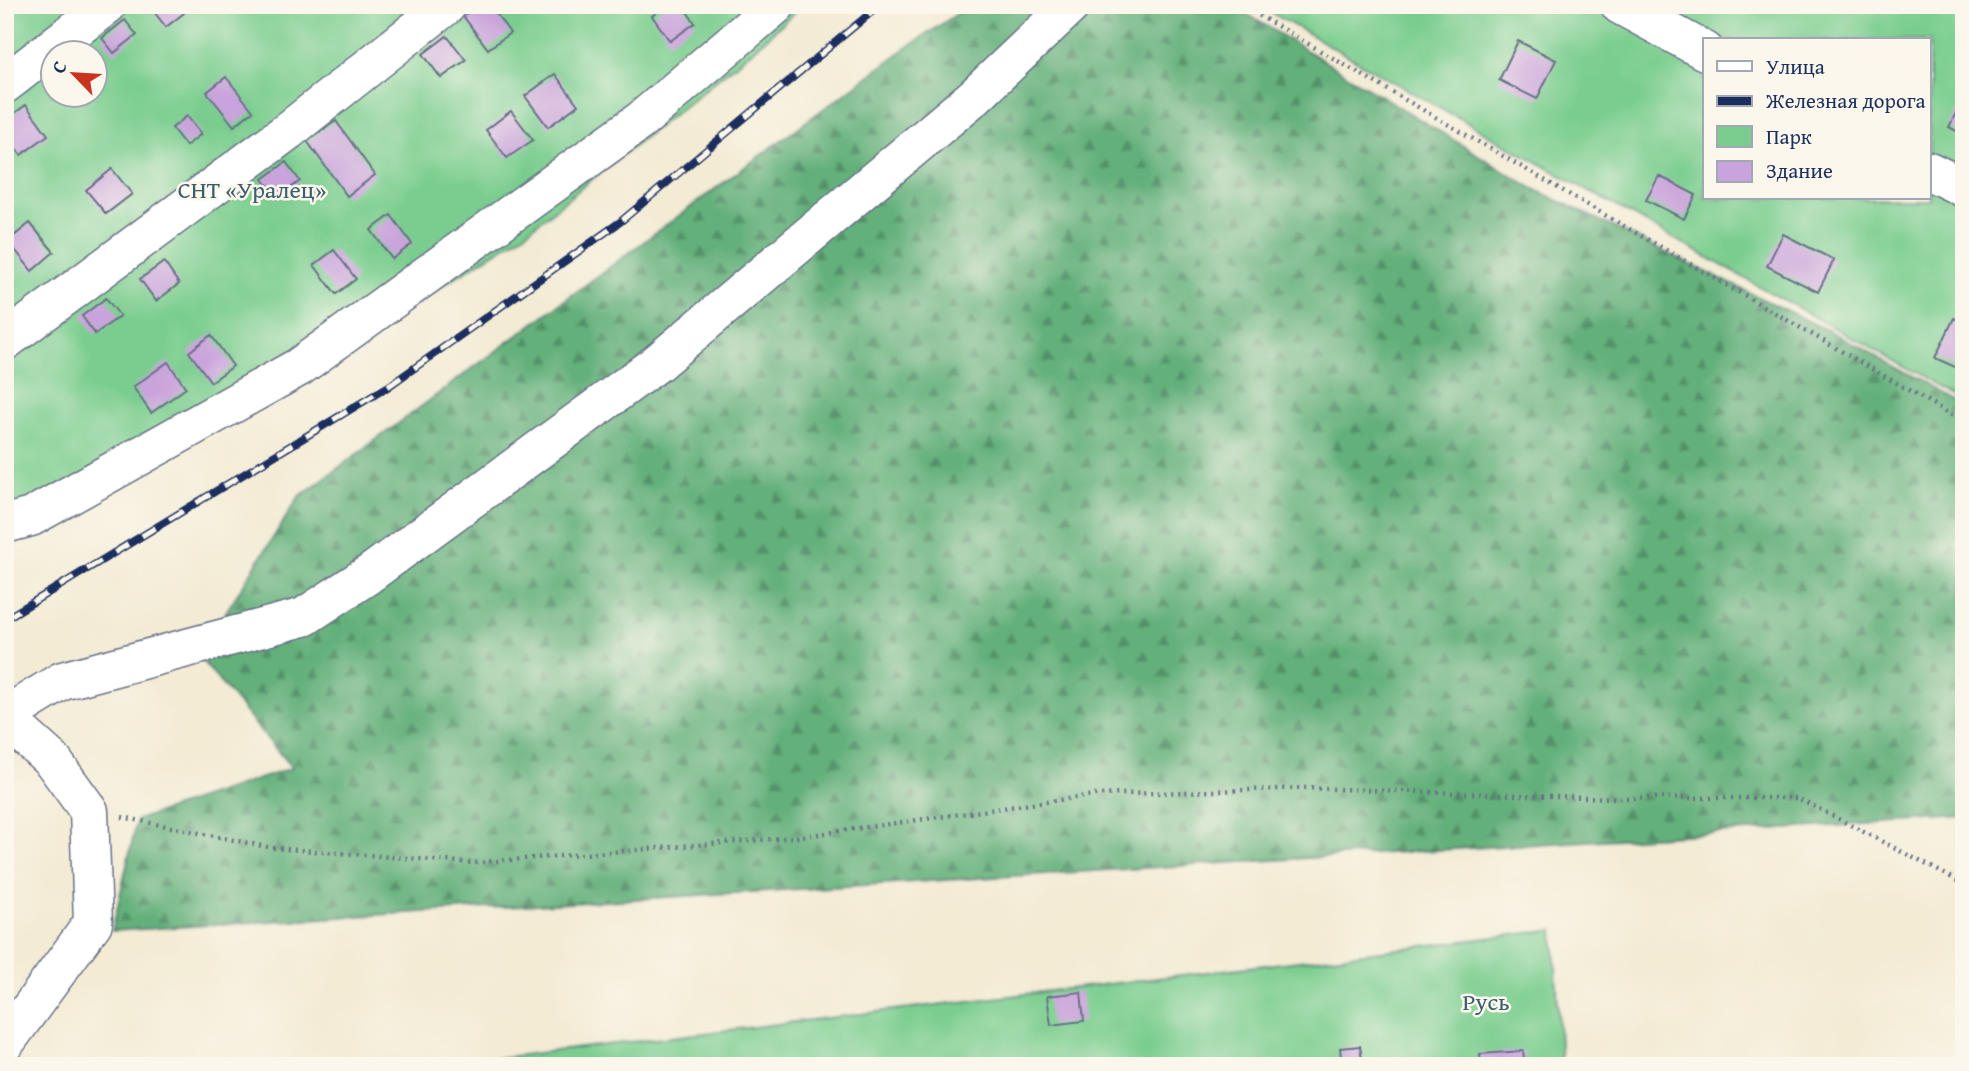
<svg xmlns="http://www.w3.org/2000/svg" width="1969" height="1071" viewBox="0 0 1969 1071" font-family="'Gentium Book Plus',serif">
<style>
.green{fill:#7acd8f;stroke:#4a7e76;stroke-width:2;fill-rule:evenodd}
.forest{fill:url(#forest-firs);stroke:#3f706c;stroke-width:2}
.building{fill:#c9a3db}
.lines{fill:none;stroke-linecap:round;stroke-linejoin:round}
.minor-casing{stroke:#677187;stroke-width:41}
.path{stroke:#677187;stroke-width:4.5;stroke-dasharray:2 5;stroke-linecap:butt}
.minor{stroke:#fff;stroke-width:38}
.rail-casing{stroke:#1b2f5e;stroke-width:8}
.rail{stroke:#fbf7ec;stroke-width:5;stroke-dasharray:16;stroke-linecap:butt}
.labels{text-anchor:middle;stroke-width:5;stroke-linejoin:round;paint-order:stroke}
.park-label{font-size:24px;fill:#385e6d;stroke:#fbf7ec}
</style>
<defs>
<pattern id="forest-firs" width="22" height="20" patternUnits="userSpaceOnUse" patternTransform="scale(1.75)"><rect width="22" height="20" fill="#63b07a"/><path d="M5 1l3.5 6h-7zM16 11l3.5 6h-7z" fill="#519067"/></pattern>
</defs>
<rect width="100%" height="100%" fill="#fbf7ec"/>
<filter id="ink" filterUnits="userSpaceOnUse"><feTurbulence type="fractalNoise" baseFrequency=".0143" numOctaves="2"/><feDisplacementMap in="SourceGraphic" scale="14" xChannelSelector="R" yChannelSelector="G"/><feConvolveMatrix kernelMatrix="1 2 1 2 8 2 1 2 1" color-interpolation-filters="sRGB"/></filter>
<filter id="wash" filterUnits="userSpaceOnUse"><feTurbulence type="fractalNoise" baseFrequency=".00686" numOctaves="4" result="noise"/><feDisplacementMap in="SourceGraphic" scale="28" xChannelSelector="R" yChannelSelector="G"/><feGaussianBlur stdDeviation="1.57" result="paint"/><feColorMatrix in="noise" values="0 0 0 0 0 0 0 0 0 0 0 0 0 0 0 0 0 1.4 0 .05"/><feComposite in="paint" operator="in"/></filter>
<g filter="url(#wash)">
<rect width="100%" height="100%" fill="#f3ebd4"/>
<g class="green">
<path d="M 5,5 L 803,5 L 749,53 L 525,233 L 274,393 L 5,547 ZM 52,52 L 94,52 L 94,94 L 52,94 Z"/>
<path d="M 1257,5 L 1964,5 L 1964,401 ZM 1705,40 L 1929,40 L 1929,198 L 1705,198 Z"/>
<polygon points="1554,930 1561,1066 432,1066"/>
</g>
<polygon class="forest" points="970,5 1232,5 1534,189 1829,331 1964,406 1964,818 112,931 137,820 292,768 198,656 299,497 899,53"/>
<g id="blocks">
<g class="building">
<polygon points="155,5 178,5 184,13 166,27 151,8"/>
<polygon points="477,5 490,5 510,33 488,49 463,16"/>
<polygon points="666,5 682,5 695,23 670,41 652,16"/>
<polygon points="125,20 137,35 114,53 102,38"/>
<polygon points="447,36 466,60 441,78 423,54"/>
<polygon points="1518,41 1556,60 1537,99 1499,80"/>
<polygon points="555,74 578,105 548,127 525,96"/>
<polygon points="226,77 253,111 234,126 207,92"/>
<polygon points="1964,97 1964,135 1949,127"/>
<polygon points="26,105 48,135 21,155 5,134 5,120"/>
<polygon points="511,111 533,140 507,158 486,130"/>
<polygon points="187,116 201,134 186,146 172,128"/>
<polygon points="336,121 375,175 347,196 307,141"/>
<polygon points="286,162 300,181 277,198 263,179"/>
<polygon points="112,169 132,194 106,214 86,190"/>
<polygon points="1659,176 1696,195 1684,219 1646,200"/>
<polygon points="391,215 412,244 392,259 371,230"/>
<polygon points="30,223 54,252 32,271 8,241"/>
<polygon points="1783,234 1834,260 1818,292 1767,266"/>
<polygon points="334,250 356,279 336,294 314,265"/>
<polygon points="164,262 179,284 156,301 140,279"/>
<polygon points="106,298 120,316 95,334 82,316"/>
<polygon points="1954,318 1964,323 1964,371 1935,358"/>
<polygon points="211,335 233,366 211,382 189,352"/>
<polygon points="168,362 186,388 151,413 133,387"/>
<polygon points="1081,992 1084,1021 1051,1025 1047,996"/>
<polygon points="1360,1046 1363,1066 1342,1066 1340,1048"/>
<polygon points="1523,1051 1525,1066 1481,1066 1480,1054"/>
</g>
</g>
</g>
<g filter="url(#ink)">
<use href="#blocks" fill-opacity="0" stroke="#677187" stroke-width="2"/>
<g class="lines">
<g class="minor-casing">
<g id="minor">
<polyline points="1620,5 1705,51"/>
<polyline points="5,84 107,5"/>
<polyline points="1929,171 1964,188"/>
<polyline points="5,341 288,131 447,5"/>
<polyline points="5,524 31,517 299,367 640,121 776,5"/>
<polyline points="5,716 62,681 304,617 368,575 656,364 975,96 1071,5"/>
<polyline points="5,718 52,760 89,811 93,923 5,1043"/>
</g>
</g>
<g class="path">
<polyline points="1241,5 1964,422"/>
<polyline points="122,817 272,848 473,863 797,837 1095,795 1306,788 1617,798 1798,798 1964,884"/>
</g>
<use href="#minor" class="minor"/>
<g class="rail-casing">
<polyline id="rail" points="5,619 389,386 620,222 880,5"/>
</g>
<use href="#rail" class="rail"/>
</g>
</g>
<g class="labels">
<g class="park-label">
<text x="252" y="198">СНТ «Уралец»</text>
<text x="1486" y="1010">Русь</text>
</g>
</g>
<rect width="1969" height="1071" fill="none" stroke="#fbf7ec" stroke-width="28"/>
<rect x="1703" y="38" width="228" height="161" fill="#fbf7ec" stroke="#a1a7b3" stroke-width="2"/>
<rect x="1717" y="61" width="35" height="10" fill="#ffffff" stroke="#a1a7b3" stroke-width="2"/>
<text x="1766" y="74" font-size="21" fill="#1b2f5e">Улица</text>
<rect x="1717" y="96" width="35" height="10" fill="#1b2f5e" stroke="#a1a7b3" stroke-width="2"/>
<text x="1766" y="108" font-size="21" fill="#1b2f5e">Железная дорога</text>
<rect x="1717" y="126" width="35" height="21" fill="#7acd8f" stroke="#a1a7b3" stroke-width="2"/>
<text x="1766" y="144" font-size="21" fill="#1b2f5e">Парк</text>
<rect x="1717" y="161" width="35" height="21" fill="#c9a3db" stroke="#a1a7b3" stroke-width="2"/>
<text x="1766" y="178" font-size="21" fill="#1b2f5e">Здание</text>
<g transform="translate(74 74) rotate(295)"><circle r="33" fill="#fbf7ec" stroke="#a1a7b3" stroke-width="2"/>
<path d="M0-5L12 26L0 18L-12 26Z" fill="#c8321e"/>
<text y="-10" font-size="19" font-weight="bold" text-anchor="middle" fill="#1b2f5e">С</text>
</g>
</svg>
